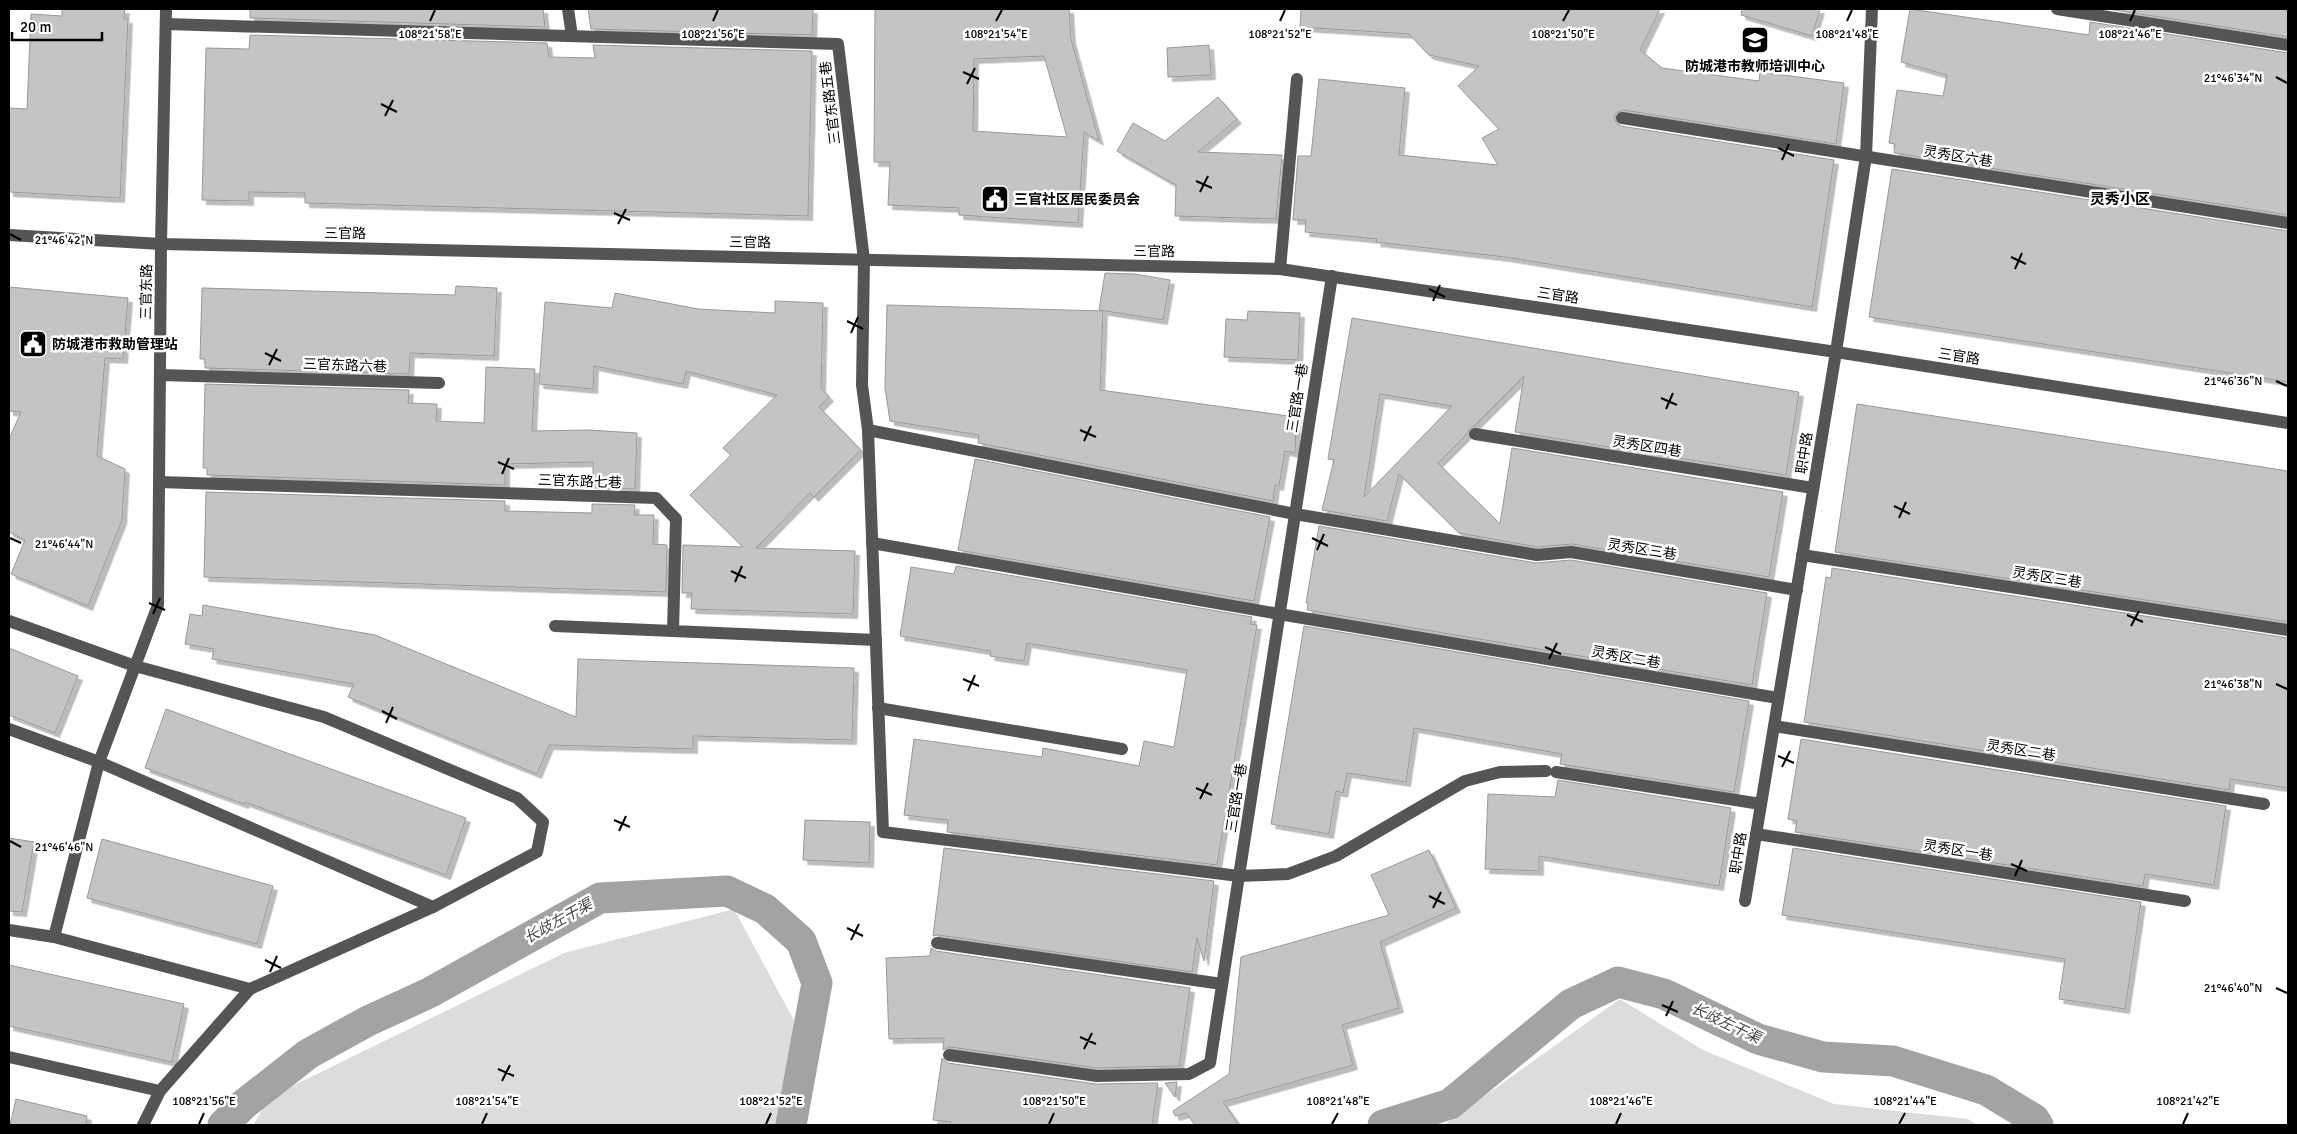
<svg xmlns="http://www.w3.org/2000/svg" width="2297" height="1134" viewBox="0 0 2297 1134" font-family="Signika,'Noto Sans SC',sans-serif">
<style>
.green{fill:#dcdcdc}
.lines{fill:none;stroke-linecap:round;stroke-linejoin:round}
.canal{stroke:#a3a3a3;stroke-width:31}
.building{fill:#c4c4c4;stroke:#999;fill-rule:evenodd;filter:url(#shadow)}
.minor{stroke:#555;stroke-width:12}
.ticks{fill:none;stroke:#000;stroke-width:2}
.labels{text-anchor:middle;stroke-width:5;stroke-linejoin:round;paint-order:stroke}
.poi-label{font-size:14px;font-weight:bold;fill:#000;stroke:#fff;text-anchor:start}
.street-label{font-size:14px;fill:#000;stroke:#fff}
.neighbourhood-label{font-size:15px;font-weight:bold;fill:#000;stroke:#fff}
.water-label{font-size:15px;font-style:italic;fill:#444;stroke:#fff}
.ticks-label{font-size:12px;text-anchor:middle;fill:#000;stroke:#fff;stroke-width:5;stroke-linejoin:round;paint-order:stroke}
</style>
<defs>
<filter id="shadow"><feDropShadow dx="4.5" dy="4.5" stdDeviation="0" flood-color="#0004"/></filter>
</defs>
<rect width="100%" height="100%" fill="#fff"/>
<g class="green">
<polygon points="734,909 797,1026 780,1125 253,1125 270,1097 564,953"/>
<polygon points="1620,999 1703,1050 1834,1104 1968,1119 1977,1125 1444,1125"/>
</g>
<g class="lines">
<g class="canal">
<polyline points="223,1125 243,1105 308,1054 368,1021 429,993 600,898 727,891 765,909 801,941 817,983 791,1125"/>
<polyline points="1383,1125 1450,1104 1571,1004 1618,982 1664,994 1758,1039 1823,1057 1893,1061 1986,1090 2034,1119 2038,1125"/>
</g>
</g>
<g class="building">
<polygon points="62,9 125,9 124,19 128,19 120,198 9,192 9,108 27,109 31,14 62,16"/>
<polygon points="250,9 543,9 545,27 250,18"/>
<polygon points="588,9 813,9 812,35 591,29"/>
<path d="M 875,9 L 1069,9 L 1071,39 L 1099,141 L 1084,132 L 1078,223 L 959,215 L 959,208 L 888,205 L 890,162 L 874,162 ZM 1044,56 L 1067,137 L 973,131 L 974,59 Z"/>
<polygon points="1301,9 1660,9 1640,50 1662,68 1759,81 1760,72 1844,83 1836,144 1623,110 1616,113 1614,117 1617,124 1621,126 1834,160 1812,307 1505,257 1376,242 1377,239 1305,232 1306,220 1293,220 1298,156 1311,156 1319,79 1405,88 1399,155 1498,165 1482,138 1499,129 1458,86 1479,66 1429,55 1409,34 1300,27"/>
<polygon points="1742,9 1820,9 1812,36 1741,15"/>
<polygon points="1910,9 2089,35 2090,22 2288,53 2288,215 1894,153 1895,144 1889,143 1897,90 1943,96 1947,75 1901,62"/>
<polygon points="2108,9 2288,9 2288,37"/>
<polygon points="250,35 547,43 549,57 595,58 593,45 812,51 808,216 305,203 305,193 249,192 249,201 202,200 206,48 249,49"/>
<polygon points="1209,45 1211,75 1168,77 1167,48"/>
<polygon points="1218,97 1237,119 1198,152 1282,155 1276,219 1175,216 1176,185 1117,151 1133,123 1165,141"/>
<polygon points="1892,169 2288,231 2288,382 1869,317"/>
<polygon points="1105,273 1135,274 1170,280 1163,320 1099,310"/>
<polygon points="456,286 497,288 494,356 410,353 409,374 205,368 205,359 200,359 202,288 455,295"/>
<polygon points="9,287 128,298 123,359 105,358 97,456 125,469 122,520 88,606 11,574 25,540 9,532 9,439 21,412 9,411"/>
<polygon points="615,293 698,309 775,313 775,301 823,303 821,388 829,397 819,407 861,450 814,497 810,493 756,548 855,551 853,614 691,609 692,593 682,593 683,545 743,547 690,495 731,455 723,448 777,395 686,371 683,384 594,366 593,389 539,384 545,302 612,308"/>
<polygon points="887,305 1103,311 1100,390 1296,417 1295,453 1285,451 1279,486 1275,485 1273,501 978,443 979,435 890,421 885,388"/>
<polygon points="1248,311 1300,313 1298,360 1224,357 1226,319 1247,320"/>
<path d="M 1352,318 L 1799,392 L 1786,475 L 1515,432 L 1524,376 L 1474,426 L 1469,429 L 1467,434 L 1438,463 L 1500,524 L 1512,448 L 1783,492 L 1769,577 L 1572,544 L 1537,547 L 1459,533 L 1399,474 L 1387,521 L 1322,510 L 1334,460 L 1328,459 ZM 1380,394 L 1452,406 L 1364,497 Z"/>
<polygon points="486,367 535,369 532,431 589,430 637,433 635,489 593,488 593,462 505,464 505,485 207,475 207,468 203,468 205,384 409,390 408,403 437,404 436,421 484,423"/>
<polygon points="1857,404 2288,471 2288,622 1835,552"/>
<polygon points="975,459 1270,517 1254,601 958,550"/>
<polygon points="206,492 505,501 505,511 592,513 592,504 635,505 634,515 654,515 653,544 667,545 666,592 204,577"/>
<polygon points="1319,526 1536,563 1571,560 1767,593 1752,685 1307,610 1308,603 1306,603"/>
<polygon points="956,566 1252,617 1250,624 1257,625 1217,865 947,832 948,820 904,815 914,739 1042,757 1043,748 1139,766 1144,741 1174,747 1187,670 1027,643 1024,661 990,656 991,651 900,636 911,567 954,574"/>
<polygon points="1832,568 2288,638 2288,788 2230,779 2229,790 1804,722 1826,577 1831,578"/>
<polygon points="203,605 375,635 576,717 578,659 854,668 852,740 693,736 693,749 549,745 537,774 348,697 354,684 212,659 214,649 185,644 190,614 202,616"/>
<polygon points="1304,626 1749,701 1734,792 1560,764 1562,754 1414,728 1406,782 1347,773 1343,793 1336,791 1329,834 1271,824"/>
<polygon points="9,648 78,676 55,733 9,715"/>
<polygon points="166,709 466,818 446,875 245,802 244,804 145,768"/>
<polygon points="1801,739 2226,806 2214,885 2145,874 2143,886 1795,832 1797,821 1788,819"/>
<polygon points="1558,780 1731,808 1719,886 1539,856 1539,871 1485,869 1488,794 1555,797"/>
<polygon points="805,820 870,822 869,863 803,860"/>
<polygon points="9,838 34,842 22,912 9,911"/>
<polygon points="102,839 273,886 257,944 87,898"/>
<polygon points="944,848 1214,881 1204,961 1197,938 1192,972 938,935 933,936"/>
<polygon points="1793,848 2141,902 2125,1009 2059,999 2065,959 1782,915"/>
<polygon points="1429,850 1456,908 1380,942 1399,1008 1342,1025 1353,1065 1223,1102 1239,1125 1195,1125 1186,1113 1175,1116 1173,1111 1229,1074 1241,957 1389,915 1371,875"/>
<polygon points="931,948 936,951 1190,988 1179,1066 1097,1068 950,1047 943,1050 944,1038 889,1039 886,958 930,956"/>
<polygon points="9,965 184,1004 172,1062 9,1026"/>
<polygon points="942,1058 948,1063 1096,1084 1158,1083 1152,1125 950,1125 951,1122 933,1120"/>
<polygon points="1177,1082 1175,1097 1165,1083"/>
<polygon points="16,1099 87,1116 86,1125 10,1125"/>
</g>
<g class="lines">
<g class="minor">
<polyline points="568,9 572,36"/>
<polyline points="2057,9 2288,45"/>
<polyline points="166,24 838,44 864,260 862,385 868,430 883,832 1239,876 1288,874 1336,856 1465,781 1500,772 1546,771"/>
<polyline points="1622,118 2288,223"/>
<polyline points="9,235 161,244 1280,269 1836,352 2288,423"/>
<polyline points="1280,269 1297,79"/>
<polyline points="160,375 439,383"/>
<polyline points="868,430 1295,514 1537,555 1571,552 1797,590"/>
<polyline points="1475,434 1813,488"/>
<polyline points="159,482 656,498 676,519 673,631 876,640"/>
<polyline points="872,543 1279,614 1778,698"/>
<polyline points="1802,555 2288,630"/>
<polyline points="9,621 135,666 324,717 517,798 543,822 537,852 433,907 250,989 54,937 9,930"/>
<polyline points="555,626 673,631"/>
<polyline points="878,708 1122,749"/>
<polyline points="1774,726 2264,804"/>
<polyline points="9,729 99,762 433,907"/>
<polyline points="1556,772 1761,804"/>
<polyline points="1756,834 2185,901"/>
<polyline points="1745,901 1836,352 1866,156 1872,9"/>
<polyline points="54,937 99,762 158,605 161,244 166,9"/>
<polyline points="937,943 1222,984"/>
<polyline points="949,1055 1097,1076 1189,1074 1210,1063 1332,276"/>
<polyline points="9,1057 160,1091 250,989"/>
<polyline points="143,1125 160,1091"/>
</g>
</g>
<path class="ticks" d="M 430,21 L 435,10M 713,21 L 718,10M 996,21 L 1002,10M 1280,21 L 1285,10M 1563,21 L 1569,10M 1847,21 L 1852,10M 2130,21 L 2135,10M 963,72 L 979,79M 2276,77 L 2287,83M 967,84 L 975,68M 381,104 L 397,112M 385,116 L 393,100M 1778,148 L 1794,156M 1782,160 L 1789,144M 1196,181 L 1212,188M 1200,192 L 1208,176M 614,213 L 630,220M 618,224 L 626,209M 10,234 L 21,240M 2011,257 L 2026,264M 2015,269 L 2022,253M 1429,289 L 1445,297M 1433,301 L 1440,285M 847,321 L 863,329M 851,333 L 858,317M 265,353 L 281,361M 269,365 L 277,349M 2276,381 L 2287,386M 1661,398 L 1677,405M 1666,409 L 1673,393M 1080,430 L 1096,437M 1084,441 L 1091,426M 498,462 L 514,469M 502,474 L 509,458M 1894,506 L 1910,514M 1899,518 L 1906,502M 10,538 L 21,543M 1312,538 L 1328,546M 1317,550 L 1324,534M 731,571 L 746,578M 735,582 L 742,566M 149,603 L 165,610M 153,614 L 160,598M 2127,615 L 2143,622M 2131,626 L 2139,611M 1545,647 L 1561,654M 1549,659 L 1557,643M 963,679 L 979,686M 2276,684 L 2287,689M 968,691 L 975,675M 382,711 L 397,719M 386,723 L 393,707M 1778,756 L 1794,763M 1782,767 L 1790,751M 1196,788 L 1212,795M 1200,799 L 1208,783M 614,820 L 630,827M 619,831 L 626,816M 10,841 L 21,847M 2011,864 L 2027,871M 2015,876 L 2022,860M 1429,896 L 1445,904M 1433,908 L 1441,892M 847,928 L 863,936M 851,940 L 859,924M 265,960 L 281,968M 270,972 L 277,956M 2276,988 L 2287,993M 1662,1005 L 1678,1012M 1666,1016 L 1673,1001M 1080,1037 L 1096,1044M 1084,1049 L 1092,1033M 498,1069 L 514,1076M 502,1081 L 510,1065M 199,1124 L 204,1113M 482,1124 L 487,1113M 766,1124 L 771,1113M 1049,1124 L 1054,1113M 1332,1124 L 1338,1113M 1616,1124 L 1621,1113M 1899,1124 L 1905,1113M 2183,1124 L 2188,1113"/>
<defs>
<g id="university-square" transform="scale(1.4375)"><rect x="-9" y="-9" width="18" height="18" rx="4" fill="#000" stroke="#fff"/><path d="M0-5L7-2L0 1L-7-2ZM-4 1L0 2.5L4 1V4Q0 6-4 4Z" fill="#fff"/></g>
<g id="civic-square" transform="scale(1.4375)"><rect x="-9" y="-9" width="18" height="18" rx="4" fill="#000" stroke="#fff"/><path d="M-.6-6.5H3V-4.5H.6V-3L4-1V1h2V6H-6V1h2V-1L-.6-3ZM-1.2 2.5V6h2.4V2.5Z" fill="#fff"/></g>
</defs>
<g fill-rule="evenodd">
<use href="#university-square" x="1755" y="40"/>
<use href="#civic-square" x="995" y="199"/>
<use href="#civic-square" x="33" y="344"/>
</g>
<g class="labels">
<g class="poi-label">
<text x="1755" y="71" text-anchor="middle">防城港市教师培训中心</text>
<text x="1014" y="204">三官社区居民委员会</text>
<text x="52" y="349">防城港市救助管理站</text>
</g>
<g class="street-label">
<text transform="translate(830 103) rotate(-97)" y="5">三官东路五巷</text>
<text transform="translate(1958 156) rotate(9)" y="5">灵秀区六巷</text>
<text transform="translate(345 233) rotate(1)" y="5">三官路</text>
<text transform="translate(750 242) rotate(1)" y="5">三官路</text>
<text transform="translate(1154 251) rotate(1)" y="5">三官路</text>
<text transform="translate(146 292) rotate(-89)" y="5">三官东路</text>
<text transform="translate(1558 295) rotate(9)" y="5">三官路</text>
<text transform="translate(1959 356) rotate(9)" y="5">三官路</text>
<text transform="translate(345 365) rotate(2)" y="5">三官东路六巷</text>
<text transform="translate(1297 398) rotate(-81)" y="5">三官路一巷</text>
<text transform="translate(1647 446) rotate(9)" y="5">灵秀区四巷</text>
<text transform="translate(1804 453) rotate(-81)" y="5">职中路</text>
<text transform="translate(580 481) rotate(2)" y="5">三官东路七巷</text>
<text transform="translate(1642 549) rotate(9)" y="5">灵秀区三巷</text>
<text transform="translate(2047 577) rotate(9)" y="5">灵秀区三巷</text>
<text transform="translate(1626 657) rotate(10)" y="5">灵秀区二巷</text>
<text transform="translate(2021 750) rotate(9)" y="5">灵秀区二巷</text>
<text transform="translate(1236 798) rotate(-81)" y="5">三官路一巷</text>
<text transform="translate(1958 850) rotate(9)" y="5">灵秀区一巷</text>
<text transform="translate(1738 853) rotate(-81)" y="5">职中路</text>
</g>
<g class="neighbourhood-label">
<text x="2120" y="204">灵秀小区</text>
</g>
<g class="water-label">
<text transform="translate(558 921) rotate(-29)" y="5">长歧左干渠</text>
<text transform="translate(1726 1023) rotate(25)" y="5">长歧左干渠</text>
</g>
</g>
<g class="ticks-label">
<text x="430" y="38">108°21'58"E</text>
<text x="713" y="38">108°21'56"E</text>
<text x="996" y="38">108°21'54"E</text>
<text x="1280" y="38">108°21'52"E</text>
<text x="1563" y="38">108°21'50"E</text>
<text x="1847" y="38">108°21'48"E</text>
<text x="2130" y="38">108°21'46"E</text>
<text x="2233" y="82">21°46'34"N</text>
<text x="64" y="244">21°46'42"N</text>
<text x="2233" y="385">21°46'36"N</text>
<text x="64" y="548">21°46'44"N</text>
<text x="2233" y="688">21°46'38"N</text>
<text x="64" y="851">21°46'46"N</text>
<text x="2233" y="992">21°46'40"N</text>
<text x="204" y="1105">108°21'56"E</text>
<text x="487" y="1105">108°21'54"E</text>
<text x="771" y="1105">108°21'52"E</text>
<text x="1054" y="1105">108°21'50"E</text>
<text x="1905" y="1105">108°21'44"E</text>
<text x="1338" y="1105">108°21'48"E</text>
<text x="1621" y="1105">108°21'46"E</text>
<text x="2188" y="1105">108°21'42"E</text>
</g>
<rect width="2297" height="1134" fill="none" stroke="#000000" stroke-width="20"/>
<path d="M12 32v8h90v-8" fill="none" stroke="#000000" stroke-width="2.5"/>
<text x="20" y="32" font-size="15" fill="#000000" stroke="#ffffff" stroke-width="4" paint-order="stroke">20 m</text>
</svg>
